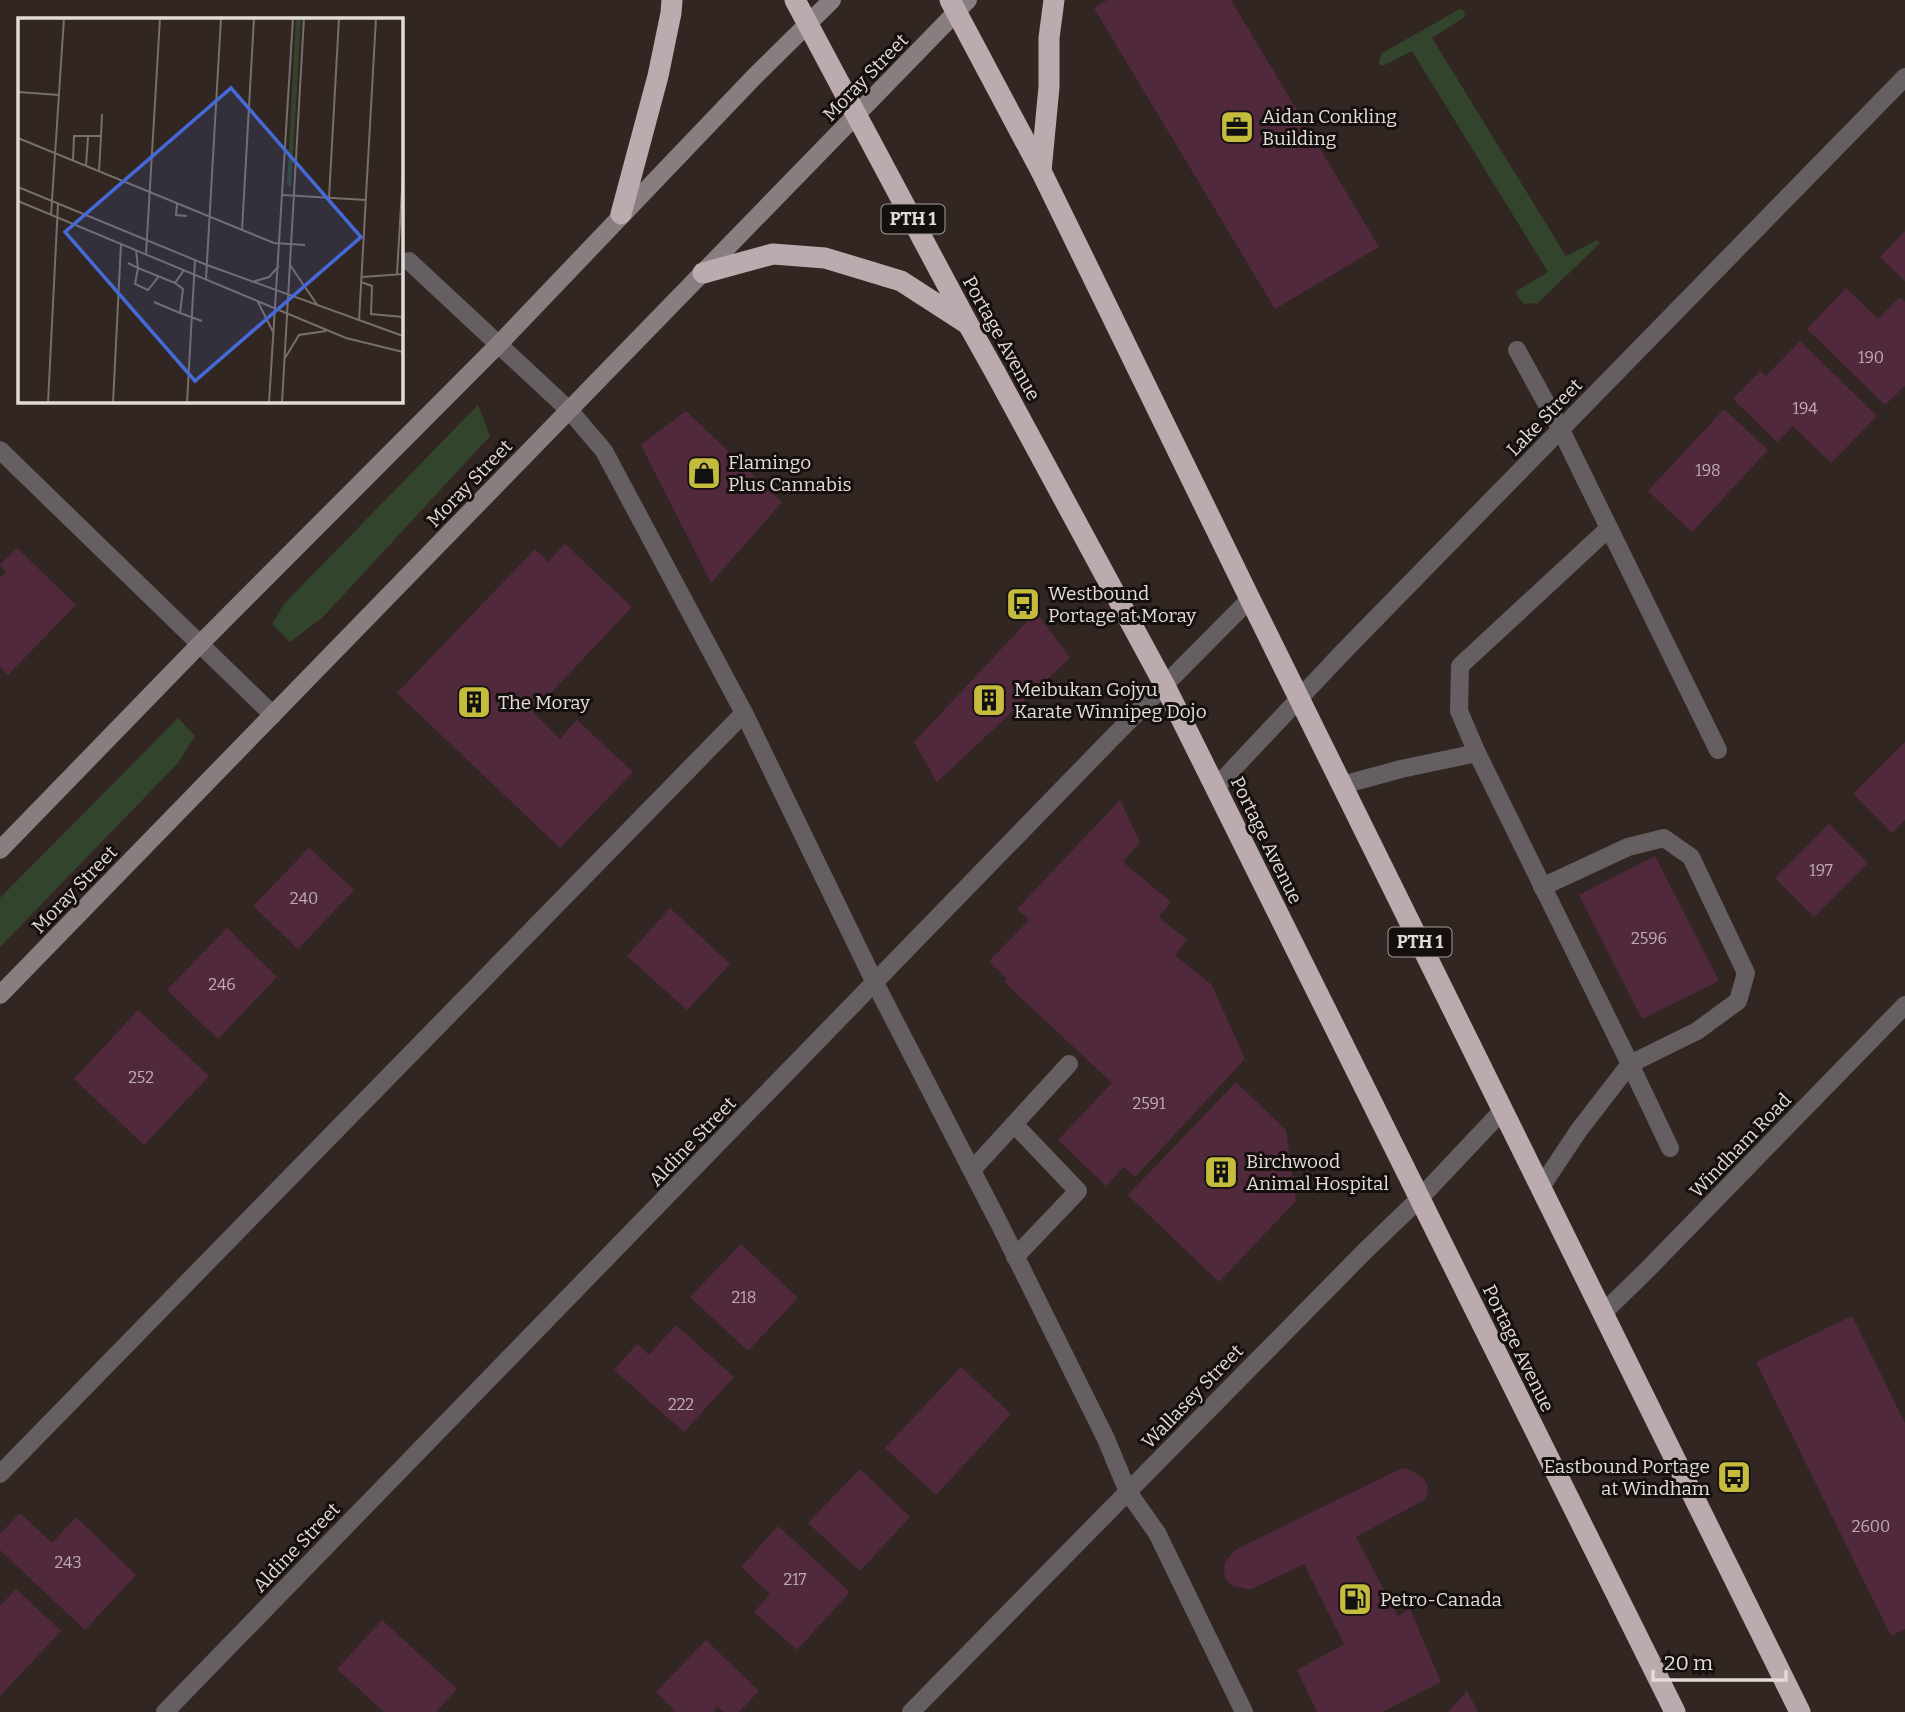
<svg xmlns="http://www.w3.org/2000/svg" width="1905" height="1712" viewBox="0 0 1905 1712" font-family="Bitter,serif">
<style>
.green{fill:#32452c}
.building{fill:#51293d}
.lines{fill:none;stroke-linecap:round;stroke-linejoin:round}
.lane{stroke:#665f61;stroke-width:18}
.street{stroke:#665f61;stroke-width:18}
.secondary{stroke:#887e80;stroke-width:18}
.highway{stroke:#bbabaf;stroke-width:21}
.labels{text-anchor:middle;stroke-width:6;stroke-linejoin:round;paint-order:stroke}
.number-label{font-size:16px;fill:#beaeb1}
.shield{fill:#15100e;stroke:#a59e9b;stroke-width:2}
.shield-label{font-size:18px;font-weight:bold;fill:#e3dbd8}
.street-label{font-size:19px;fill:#e3dbd8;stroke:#15100e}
.poi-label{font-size:19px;fill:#e3dbd8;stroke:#15100e;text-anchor:start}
.inset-road{fill:none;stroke:#786e6a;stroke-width:2}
.view{fill:#456ad8;fill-opacity:0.15;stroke:#456ad8;stroke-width:3.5}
.inset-edge{fill:none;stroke:#e3dbd8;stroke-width:3.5}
</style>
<rect width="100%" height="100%" fill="#312621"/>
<g class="green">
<polygon points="1460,9 1464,11 1465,15 1463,18 1432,38 1566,256 1597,240 1600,243 1538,303 1524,304 1515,292 1548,272 1412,51 1385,65 1380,65 1379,61 1382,53"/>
<polygon points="478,405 490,436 323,617 290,642 272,624 284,604"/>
<polygon points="178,718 195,736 178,763 0,947 0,898"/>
</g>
<g class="building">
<polygon points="1107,0 1231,0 1379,247 1275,309 1094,8"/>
<polygon points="1905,231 1905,281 1880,257"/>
<polygon points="1846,288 1878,319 1900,297 1905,302 1905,386 1885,405 1807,329"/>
<polygon points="1800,341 1877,416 1831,463 1793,426 1777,442 1733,399 1760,371 1766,376"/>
<polygon points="1724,409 1768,450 1692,532 1648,491"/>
<polygon points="686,411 782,502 711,583 641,445"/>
<polygon points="565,544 632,607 533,712 560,739 577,720 633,772 560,848 397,693 535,549 548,562"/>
<polygon points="17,548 76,605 8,675 0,667 0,578 6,572 0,565"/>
<polygon points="1036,612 1070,658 937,782 914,742"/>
<polygon points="1905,742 1905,820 1892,833 1853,794"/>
<polygon points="1120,800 1140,842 1123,862 1171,902 1159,917 1187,940 1175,955 1212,985 1245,1059 1135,1177 1124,1167 1106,1186 1058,1140 1112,1083 1004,982 1007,979 989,961 1029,920 1017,909"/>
<polygon points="1829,824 1868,863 1814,917 1775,878"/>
<polygon points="309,848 354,890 298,949 253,906"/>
<polygon points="1655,856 1719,981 1642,1019 1579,895"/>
<polygon points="670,908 730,964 687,1010 627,956"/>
<polygon points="227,928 277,977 218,1039 167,990"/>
<polygon points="138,1010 209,1076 144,1145 74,1079"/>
<polygon points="1236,1082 1286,1130 1296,1201 1219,1282 1128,1195"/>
<polygon points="741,1244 798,1298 748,1351 690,1297"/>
<polygon points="1852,1316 1905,1423 1905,1629 1891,1636 1756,1362"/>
<polygon points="676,1325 734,1377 684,1432 614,1370 637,1344 649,1355"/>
<polygon points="961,1367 1011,1414 936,1495 885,1448"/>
<polygon points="1402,1468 1411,1470 1424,1479 1428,1487 1426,1499 1356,1537 1398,1616 1410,1609 1441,1682 1382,1712 1317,1712 1297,1670 1344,1644 1304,1564 1252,1589 1247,1589 1232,1586 1225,1578 1224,1571 1225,1562 1235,1550"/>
<polygon points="860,1469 910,1517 860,1571 808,1523"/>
<polygon points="20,1513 52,1543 76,1517 136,1575 85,1630 0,1550 0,1534"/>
<polygon points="778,1526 850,1592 797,1650 754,1612 770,1594 741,1567"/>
<polygon points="16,1589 61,1631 0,1696 0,1606"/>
<polygon points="382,1620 457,1689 436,1712 384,1712 337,1669"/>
<polygon points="706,1640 759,1691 739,1712 724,1712 718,1707 713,1712 676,1712 656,1692"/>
<polygon points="1467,1691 1478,1712 1448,1712"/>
</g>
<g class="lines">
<g class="lane">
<polyline points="409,261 570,411 604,451 744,713 875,983 1000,1225 1106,1439 1128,1492 1157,1533 1244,1712"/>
<polyline points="0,450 273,715"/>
<polyline points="1609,528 1718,750"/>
<polyline points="1477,753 1459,711 1460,666 1609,528 1561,430 1517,350"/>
<polyline points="1342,785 1401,769 1477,753 1630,1064 1579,1130 1541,1187"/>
<polyline points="1542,887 1628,847 1664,838 1691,857 1746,973 1738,1001 1697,1031 1630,1064 1670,1148"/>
<polyline points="1014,1124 1078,1191 1015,1257"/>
<polyline points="972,1170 1069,1064"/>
<polyline points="0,1474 744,713"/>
</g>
<g class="street">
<polyline points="1215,788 1344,651 1905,77"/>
<polyline points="1603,1313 1648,1269 1905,1005"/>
<polyline points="165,1712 1113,737 1250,599"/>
<polyline points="911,1712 1365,1251 1420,1198 1503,1110"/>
</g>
<g class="secondary">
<polyline points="0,850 200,644 499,344 754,77 832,0"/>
<polyline points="0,995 968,0"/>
</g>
<g class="highway">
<polyline points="795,0 968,324 995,372 1165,686 1675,1712"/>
<polyline points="950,0 1041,171 1250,599 1800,1712"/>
<polyline points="1041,171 1049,87 1049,38 1054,0"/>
<polyline points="621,214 658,76 671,13 672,0"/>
<polyline points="703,273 773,254 825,258 901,281 966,323"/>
</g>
</g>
<defs>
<g id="office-square" transform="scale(1.75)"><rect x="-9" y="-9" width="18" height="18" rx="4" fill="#c5bc3d" stroke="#15100e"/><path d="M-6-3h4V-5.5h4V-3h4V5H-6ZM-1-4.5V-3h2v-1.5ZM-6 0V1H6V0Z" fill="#111"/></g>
<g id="shop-square" transform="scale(1.75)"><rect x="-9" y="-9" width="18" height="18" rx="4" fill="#c5bc3d" stroke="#15100e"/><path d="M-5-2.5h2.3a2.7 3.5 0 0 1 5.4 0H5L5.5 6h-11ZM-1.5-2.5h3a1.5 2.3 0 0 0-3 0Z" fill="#111"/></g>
<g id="bus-square" transform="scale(1.75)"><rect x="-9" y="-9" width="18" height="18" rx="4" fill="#c5bc3d" stroke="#15100e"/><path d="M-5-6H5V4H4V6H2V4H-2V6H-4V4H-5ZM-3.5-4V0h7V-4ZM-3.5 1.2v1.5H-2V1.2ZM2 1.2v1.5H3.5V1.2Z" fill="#111"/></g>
<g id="building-square" transform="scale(1.75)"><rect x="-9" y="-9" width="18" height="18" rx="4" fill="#c5bc3d" stroke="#15100e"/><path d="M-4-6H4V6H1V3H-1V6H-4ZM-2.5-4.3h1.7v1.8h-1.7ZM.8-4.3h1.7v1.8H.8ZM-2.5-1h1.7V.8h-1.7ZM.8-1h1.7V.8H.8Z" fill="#111"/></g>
<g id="fuel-square" transform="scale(1.75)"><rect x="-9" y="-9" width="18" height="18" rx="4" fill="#c5bc3d" stroke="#15100e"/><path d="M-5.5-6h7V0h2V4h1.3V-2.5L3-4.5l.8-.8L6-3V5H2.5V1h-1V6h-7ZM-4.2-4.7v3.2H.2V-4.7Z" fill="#111"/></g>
</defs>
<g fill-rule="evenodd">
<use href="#office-square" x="1237" y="127"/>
<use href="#shop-square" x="704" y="473"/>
<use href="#bus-square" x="1023" y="604"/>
<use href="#building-square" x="989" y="700"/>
<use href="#building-square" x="474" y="702"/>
<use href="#building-square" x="1221" y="1172"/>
<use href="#bus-square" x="1734" y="1477"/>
<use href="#fuel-square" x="1355" y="1599"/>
</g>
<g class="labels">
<g class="number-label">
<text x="1871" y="363">190</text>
<text x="1805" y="414">194</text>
<text x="1708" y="476">198</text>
<text x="1821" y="876">197</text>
<text x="304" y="904">240</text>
<text x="1649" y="944">2596</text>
<text x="222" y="990">246</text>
<text x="141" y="1083">252</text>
<text x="1149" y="1109">2591</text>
<text x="744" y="1303">218</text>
<text x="681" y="1410">222</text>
<text x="1871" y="1532">2600</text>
<text x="68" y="1568">243</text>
<text x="795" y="1585">217</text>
</g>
<g class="shield">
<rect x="881.5" y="204.5" width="63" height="29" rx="5"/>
<rect x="1388.5" y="927.5" width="63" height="29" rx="5"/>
</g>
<g class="shield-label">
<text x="913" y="225">PTH 1</text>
<text x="1420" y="948">PTH 1</text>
</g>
<g class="street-label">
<text transform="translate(865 77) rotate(-46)" y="7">Moray Street</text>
<text transform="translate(1002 338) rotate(61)" y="7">Portage Avenue</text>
<text transform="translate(1544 417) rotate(-46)" y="7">Lake Street</text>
<text transform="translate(469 483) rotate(-46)" y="7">Moray Street</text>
<text transform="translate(1267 840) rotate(64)" y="7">Portage Avenue</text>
<text transform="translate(74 889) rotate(-46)" y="7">Moray Street</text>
<text transform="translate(692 1141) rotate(-46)" y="7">Aldine Street</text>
<text transform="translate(1740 1145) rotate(-46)" y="7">Windham Road</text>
<text transform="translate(1519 1348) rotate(64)" y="7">Portage Avenue</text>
<text transform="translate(1192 1396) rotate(-46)" y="7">Wallasey Street</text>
<text transform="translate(296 1547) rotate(-46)" y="7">Aldine Street</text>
</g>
<g class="poi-label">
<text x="1262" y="123">Aidan Conkling<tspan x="1262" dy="22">Building</tspan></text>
<text x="728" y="469">Flamingo<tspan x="728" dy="22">Plus Cannabis</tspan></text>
<text x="1048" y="600">Westbound<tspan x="1048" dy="22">Portage at Moray</tspan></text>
<text x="1014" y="696">Meibukan Gojyu<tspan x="1014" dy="22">Karate Winnipeg Dojo</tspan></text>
<text x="498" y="709">The Moray</text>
<text x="1246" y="1168">Birchwood<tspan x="1246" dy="22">Animal Hospital</tspan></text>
<text x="1710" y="1473" text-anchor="end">Eastbound Portage<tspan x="1710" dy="22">at Windham</tspan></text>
<text x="1380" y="1606">Petro-Canada</text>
</g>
</g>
<g transform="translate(18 18)">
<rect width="385" height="385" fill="#312621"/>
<path d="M 278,0 L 283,0 L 273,170 L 269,166 Z" fill="#32452c"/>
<path class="inset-road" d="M 0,74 L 41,77M 83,118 L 84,96M 0,120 L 256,225 L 287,227M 55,143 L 56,118 L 83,118 L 81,154M 68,148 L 70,119M 0,169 L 189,247 L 385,318M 265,177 L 348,182M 311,180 L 321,0M 0,183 L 328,320 L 385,334M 159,186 L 158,197 L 169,198M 33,197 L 46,0M 224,213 L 236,0M 118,232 L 120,250 L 157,265 L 166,252M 128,236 L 142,0M 110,245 L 120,250 L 117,266 L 130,272 L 141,258M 272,247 L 300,288M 379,256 L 385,154M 344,259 L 385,256M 188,261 L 203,0M 234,264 L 251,259 L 261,248M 343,264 L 354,268 L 353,296 L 385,299M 157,265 L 165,271 L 162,295 L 184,303M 136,284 L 162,295M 240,284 L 256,316M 341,303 L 358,0M 267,340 L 281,317 L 308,313M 30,385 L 40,186M 95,385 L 103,226M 169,385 L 177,242M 251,385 L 275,0M 264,385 L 286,0"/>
<path class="view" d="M 213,70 L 343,219 L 177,363 L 47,214 Z"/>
<rect width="385" height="385" class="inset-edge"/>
</g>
<path d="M1653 1670v10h133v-10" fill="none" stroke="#e3dbd8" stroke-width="3.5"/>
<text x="1664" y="1670" font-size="21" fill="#e3dbd8" stroke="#15100e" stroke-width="5" paint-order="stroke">20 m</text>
</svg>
